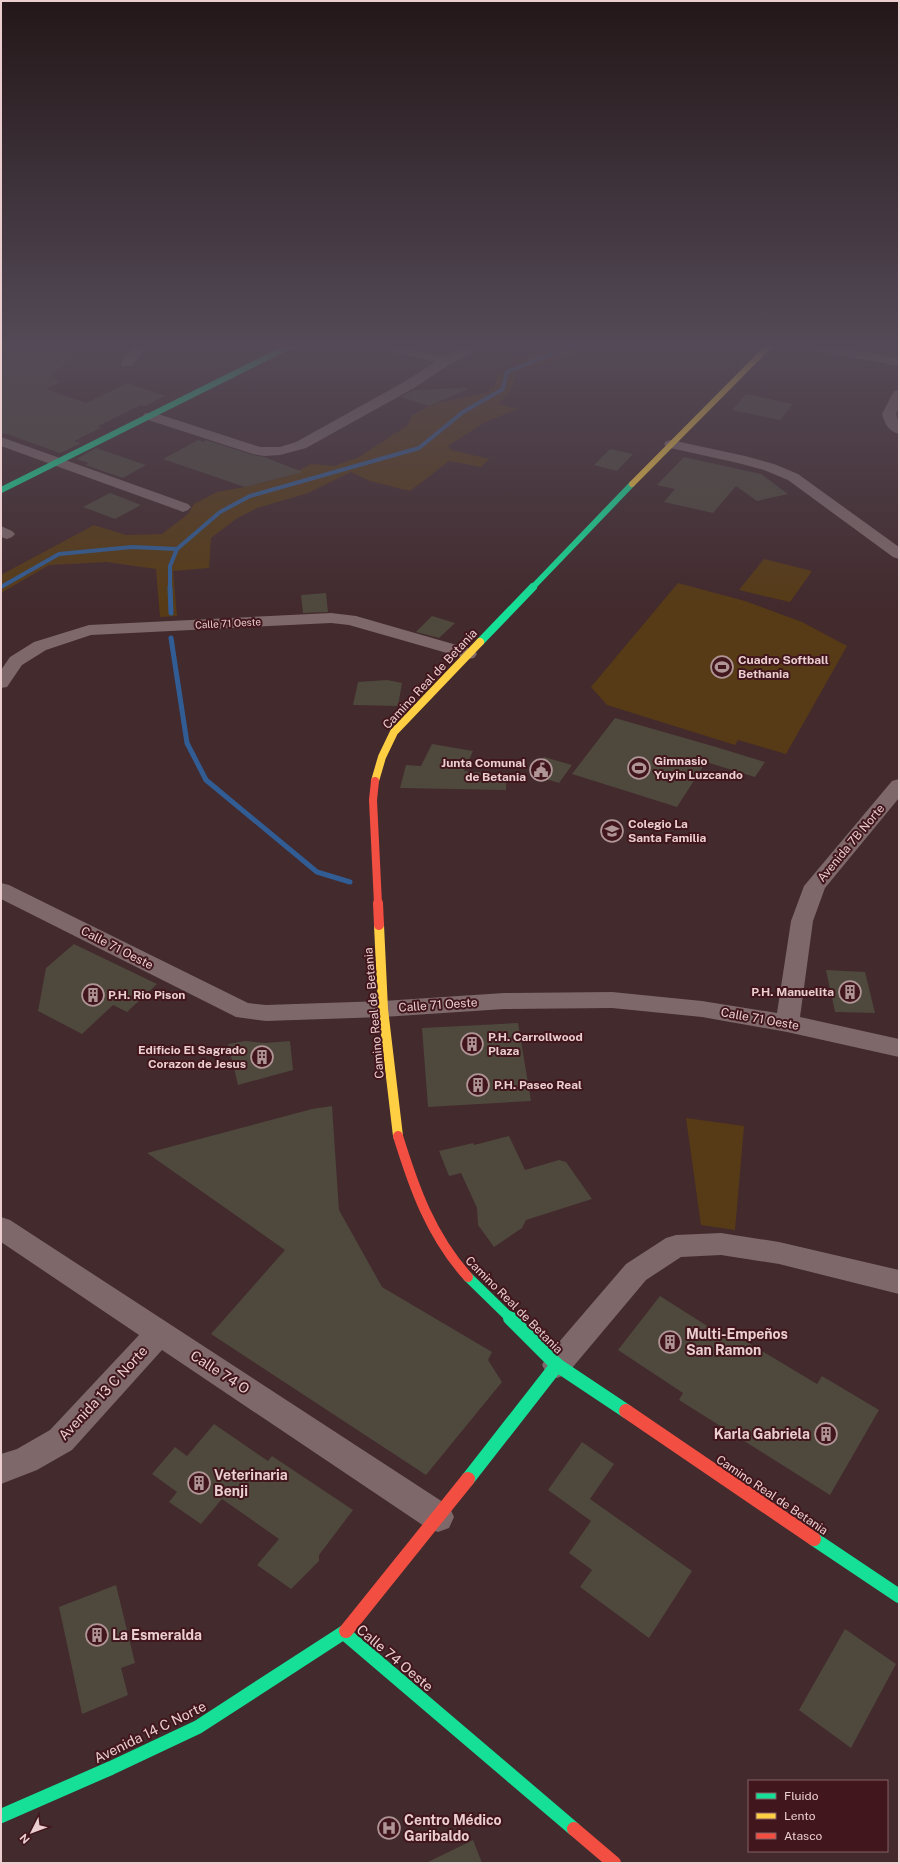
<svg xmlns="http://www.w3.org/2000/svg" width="900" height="1864" viewBox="0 0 900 1864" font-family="'Public Sans',sans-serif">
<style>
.green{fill:#573b16}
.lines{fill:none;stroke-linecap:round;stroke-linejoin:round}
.stream-far1{stroke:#325d94;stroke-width:4}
.stream{stroke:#325d94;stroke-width:5}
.building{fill:#4f483d}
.street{fill:#7e686a;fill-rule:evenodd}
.fast-far3{stroke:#16e098;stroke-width:6}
.fast-far2{stroke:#16e098;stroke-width:8}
.fast-far1{stroke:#16e098;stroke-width:10}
.fast{stroke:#16e098;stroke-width:14}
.slow-far2{stroke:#ffcf43;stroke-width:6}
.slow-far1{stroke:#ffcf43;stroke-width:8}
.slow{stroke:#ffcf43;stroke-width:10}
.jam-far2{stroke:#f24e42;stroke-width:8}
.jam-far1{stroke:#f24e42;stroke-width:10}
.jam{stroke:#f24e42;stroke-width:14}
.labels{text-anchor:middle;stroke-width:4;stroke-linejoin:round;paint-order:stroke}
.far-street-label{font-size:10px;fill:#ebcecf;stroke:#41161c}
.poi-label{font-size:12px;font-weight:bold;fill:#ebcecf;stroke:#41161c;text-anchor:start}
.street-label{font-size:12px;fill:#ebcecf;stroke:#41161c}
.near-poi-label{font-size:14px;font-weight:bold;fill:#ebcecf;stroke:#41161c;text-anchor:start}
.near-street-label{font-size:14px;fill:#ebcecf;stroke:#41161c}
</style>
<rect width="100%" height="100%" fill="#422a2d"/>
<g class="green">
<polygon points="553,347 590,347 576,354 518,371 511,391 498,404 518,409 485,422 448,446 451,450 489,459 481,467 449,461 410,491 370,481 351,472 308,493 257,508 236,519 211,538 209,568 173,571 177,616 160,617 156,569 107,562 49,565 1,593 1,575 94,525 126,535 162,534 188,514 194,504 217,492 245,487 288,476 311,464 334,466 359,457 408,425 412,415 436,403 490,392 489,387 494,387 499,371 504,373 519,364 509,361 515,357 527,358"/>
<polygon points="764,559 812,571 790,602 739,590"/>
<polygon points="678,583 745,601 802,622 847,646 786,754 738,740 735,745 607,705 591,687"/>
<polygon points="686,1118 744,1126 735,1230 701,1225"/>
</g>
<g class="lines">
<g class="stream-far1">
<polyline points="1,587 59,554 132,547 177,549 220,512 250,496 419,448 463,412 503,389 507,372 569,347"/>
<polyline points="170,588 170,566 177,549"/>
</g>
<g class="stream">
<polyline points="170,587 171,613"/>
<polyline points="171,638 187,743 206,780 317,872 350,882"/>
</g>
</g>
<g class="building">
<polygon points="23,347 73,355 52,376 60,382 46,389 86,403 128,383 165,396 145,406 141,405 98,426 101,428 74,441 81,443 60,453 7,434 1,434 1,360"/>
<polygon points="467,388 468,389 429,406 400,397 414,390"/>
<polygon points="746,394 793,404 780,420 732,410"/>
<polygon points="198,440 203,442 206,440 253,455 264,457 303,472 245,487 163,459"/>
<polygon points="96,448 146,465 123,478 85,465 89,463 76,459"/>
<polygon points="610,449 633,454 617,471 594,465"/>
<polygon points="684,457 761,474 788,494 757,501 736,486 713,513 664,502 675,489 657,485"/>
<polygon points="110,493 141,505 115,519 83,507"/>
<polygon points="326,593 328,612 303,613 301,595"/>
<polygon points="432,616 455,623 439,638 416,632"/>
<polygon points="387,680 402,683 398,706 353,705 358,682"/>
<polygon points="615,718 716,747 765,762 755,777 706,762 677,807 572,774"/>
<polygon points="432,744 473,751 464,771 506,775 506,790 400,788 406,765 421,766"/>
<polygon points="544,757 572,765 559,783 530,774"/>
<polygon points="74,944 157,984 127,1012 113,1005 82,1034 38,1011 46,968"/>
<polygon points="826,970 865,972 875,1013 835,1012"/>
<polygon points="518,1023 531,1101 428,1107 422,1028"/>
<polygon points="245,1041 265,1043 290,1041 293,1070 238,1085 228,1044"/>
<polygon points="332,1106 339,1210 382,1287 492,1352 488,1360 502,1382 426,1475 211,1334 285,1250 147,1153 312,1109"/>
<polygon points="509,1136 525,1170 559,1160 566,1162 592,1199 526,1220 522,1228 494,1247 478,1225 477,1208 461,1173 449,1176 439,1151 473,1143 474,1145"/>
<polygon points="660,1296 723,1336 727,1330 817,1384 822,1376 879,1410 830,1495 679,1400 683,1393 618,1350"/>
<polygon points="214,1424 268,1461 272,1456 353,1510 319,1555 319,1561 291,1589 257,1565 279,1539 222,1499 201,1524 169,1502 177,1492 152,1474 175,1447 187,1456"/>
<polygon points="582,1442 614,1464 590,1499 692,1571 649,1638 580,1587 592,1570 569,1553 591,1521 548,1490"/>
<polygon points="116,1585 135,1663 121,1668 128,1695 82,1714 59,1607"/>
<polygon points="845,1629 896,1664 851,1748 799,1710"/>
<polygon points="473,1840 482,1863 426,1863"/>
</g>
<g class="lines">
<g class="street">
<polygon points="1,347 11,347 9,350 1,353"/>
<polygon points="134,347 146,347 132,366 122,366 121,363"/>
<polygon points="384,347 404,347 444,357 465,347 480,347 478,350 450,364 414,388 306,448 280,455 264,456 253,454 145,419 143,416 145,413 155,413 260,447 280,447 296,442 404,382 435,362 386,350"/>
<polygon points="810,347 835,347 899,358 899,366 816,351 812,350"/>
<path d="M 899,390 L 899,407 L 896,414 L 899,423 L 899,434 C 888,431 885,424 882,414 L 894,391 Z"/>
<polygon points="1,437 188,504 191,507 188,510 183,512 178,510 1,446"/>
<polygon points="671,440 745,456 774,464 798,474 899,547 899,559 893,557 788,480 764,470 738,463 666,447 664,444 666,441"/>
<polygon points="1,526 12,531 15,534 12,537 7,539 1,537"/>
<polygon points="331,613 356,616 474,650 477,654 474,658 468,659 349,625 331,623 91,635 46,650 22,665 7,687 1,688 1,670 10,657 34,642 89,625"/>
<polygon points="899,779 899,798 825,888 813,921 800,1017 899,1039 899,1057 787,1032 702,1017 612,1008 504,1009 383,1017 266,1021 236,1017 1,899 1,883 9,885 248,1003 266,1005 383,1001 504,993 612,992 702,1001 777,1013 791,921 804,886 892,781"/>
<polygon points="1,1217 10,1220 449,1506 454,1517 449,1528 438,1532 427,1528 162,1350 72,1450 37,1470 1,1484 1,1454 17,1449 50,1430 139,1335 1,1242"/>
<polygon points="721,1233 779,1242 899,1270 899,1294 779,1264 721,1255 681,1257 646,1280 567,1374 557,1378 547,1374 542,1365 547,1356 626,1264 666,1238 676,1235"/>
</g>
<g class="fast-far3">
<polyline points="1,490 288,347"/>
<polyline points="532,588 632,484"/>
</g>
<polyline class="fast-far2" points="480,642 533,587"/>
<polyline class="fast-far1" points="468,1277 511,1319"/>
<g class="fast">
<polyline points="510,1318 557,1365 626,1411"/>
<polyline points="468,1479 557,1365"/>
<polyline points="814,1539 899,1596"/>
<polyline points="344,1633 574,1829"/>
<polyline points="1,1816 111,1768 198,1727 346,1631"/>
</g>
<polyline class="slow-far2" points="632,484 768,347"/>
<polyline class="slow-far1" points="375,781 382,757 394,732 480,642"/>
<polyline class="slow" points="379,925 383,1009 398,1136"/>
<polyline class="jam-far2" points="375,781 373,800 378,904"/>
<g class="jam-far1">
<polyline points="378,903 379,925"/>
<path d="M 398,1136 C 414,1188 431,1236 468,1277"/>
</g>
<g class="jam">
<polyline points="626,1411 814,1539"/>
<polyline points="346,1631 468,1479"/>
<polyline points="574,1829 614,1863"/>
</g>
</g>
<linearGradient id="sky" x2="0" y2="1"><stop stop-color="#241719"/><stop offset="0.57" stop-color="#544a57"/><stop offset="1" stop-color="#544a57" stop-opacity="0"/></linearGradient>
<rect width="900" height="608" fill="url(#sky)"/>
<defs>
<g id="stadium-ring" transform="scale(1.15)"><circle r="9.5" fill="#41161c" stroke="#b09596" stroke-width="1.5"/><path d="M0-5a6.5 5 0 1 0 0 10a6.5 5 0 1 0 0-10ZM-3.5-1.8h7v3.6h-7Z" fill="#b09596"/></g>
<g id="civic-ring" transform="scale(1.15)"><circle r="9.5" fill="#41161c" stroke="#b09596" stroke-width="1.5"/><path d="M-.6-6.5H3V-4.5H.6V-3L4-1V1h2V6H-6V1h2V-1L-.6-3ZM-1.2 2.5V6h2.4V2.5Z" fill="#b09596"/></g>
<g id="school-ring" transform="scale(1.15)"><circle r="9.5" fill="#41161c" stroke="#b09596" stroke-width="1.5"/><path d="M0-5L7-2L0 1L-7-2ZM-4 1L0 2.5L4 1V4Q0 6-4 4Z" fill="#b09596"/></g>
<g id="building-ring" transform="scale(1.15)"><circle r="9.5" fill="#41161c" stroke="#b09596" stroke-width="1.5"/><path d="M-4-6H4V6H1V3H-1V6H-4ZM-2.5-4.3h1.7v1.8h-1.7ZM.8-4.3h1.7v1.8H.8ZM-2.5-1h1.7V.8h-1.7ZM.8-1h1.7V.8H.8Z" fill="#b09596"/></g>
<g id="hospital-ring" transform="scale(1.15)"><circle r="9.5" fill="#41161c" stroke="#b09596" stroke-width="1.5"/><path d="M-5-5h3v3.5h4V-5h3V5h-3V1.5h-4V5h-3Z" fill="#b09596"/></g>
</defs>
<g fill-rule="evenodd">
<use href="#stadium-ring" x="722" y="667"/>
<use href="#stadium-ring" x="639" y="768"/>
<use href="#civic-ring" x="541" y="770"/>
<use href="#school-ring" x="612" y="831"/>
<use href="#building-ring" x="850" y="992"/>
<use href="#building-ring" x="93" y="995"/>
<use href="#building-ring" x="472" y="1044"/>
<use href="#building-ring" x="262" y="1057"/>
<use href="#building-ring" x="478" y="1085"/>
<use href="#building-ring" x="670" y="1342"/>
<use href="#building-ring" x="826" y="1434"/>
<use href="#building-ring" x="199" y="1483"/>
<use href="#building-ring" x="97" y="1635"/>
<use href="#hospital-ring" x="389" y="1828"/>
</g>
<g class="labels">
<g class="far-street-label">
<text transform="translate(228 623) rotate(-3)" y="4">Calle 71 Oeste</text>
</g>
<g class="poi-label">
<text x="738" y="664">Cuadro Softball<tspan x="738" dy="14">Bethania</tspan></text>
<text x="654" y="765">Gimnasio<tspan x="654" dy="14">Yuyin Luzcando</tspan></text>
<text x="526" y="767" text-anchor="end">Junta Comunal<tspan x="526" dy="14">de Betania</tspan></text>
<text x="628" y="828">Colegio La<tspan x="628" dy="14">Santa Familia</tspan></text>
<text x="834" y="996" text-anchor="end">P.H. Manuelita</text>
<text x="108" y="999">P.H. Rio Pison</text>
<text x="488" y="1041">P.H. Carrollwood<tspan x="488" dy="14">Plaza</tspan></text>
<text x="246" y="1054" text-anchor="end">Edificio El Sagrado<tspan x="246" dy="14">Corazon de Jesus</tspan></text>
<text x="494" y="1089">P.H. Paseo Real</text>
</g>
<g class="street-label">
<text transform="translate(430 679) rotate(-47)" y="4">Camino Real de Betania</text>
<text transform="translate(851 843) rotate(-50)" y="4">Avenida 7B Norte</text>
<text transform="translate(117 948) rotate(27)" y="4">Calle 71 Oeste</text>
<text transform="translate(438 1005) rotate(-4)" y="4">Calle 71 Oeste</text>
<text transform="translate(374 1013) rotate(-95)" y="4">Camino Real de Betania</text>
<text transform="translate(760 1019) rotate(10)" y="4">Calle 71 Oeste</text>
<text transform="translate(514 1305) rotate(45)" y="4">Camino Real de Betania</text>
<text transform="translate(772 1495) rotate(34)" y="4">Camino Real de Betania</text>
</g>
<g class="near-poi-label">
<text x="686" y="1339">Multi-Empeños<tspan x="686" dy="16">San Ramon</tspan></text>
<text x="810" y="1439" text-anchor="end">Karla Gabriela</text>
<text x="214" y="1480">Veterinaria<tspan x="214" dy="16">Benji</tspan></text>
<text x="112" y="1640">La Esmeralda</text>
<text x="404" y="1825">Centro Médico<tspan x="404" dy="16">Garibaldo</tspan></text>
</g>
<g class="near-street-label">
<text transform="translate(220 1372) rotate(33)" y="5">Calle 74 O</text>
<text transform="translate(103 1393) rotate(-47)" y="5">Avenida 13 C Norte</text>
<text transform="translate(395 1658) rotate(40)" y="5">Calle 74 Oeste</text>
<text transform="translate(150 1732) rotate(-26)" y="5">Avenida 14 C Norte</text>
</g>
</g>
<rect width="900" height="1864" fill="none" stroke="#ebcecf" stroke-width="4"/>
<rect x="748" y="1780" width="140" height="72" fill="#41161c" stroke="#856064"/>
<rect x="756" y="1793" width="20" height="6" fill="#16e098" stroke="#856064"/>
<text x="784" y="1800" font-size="12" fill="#ebcecf">Fluido</text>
<rect x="756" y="1813" width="20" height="6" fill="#ffcf43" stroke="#856064"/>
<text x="784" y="1820" font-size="12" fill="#ebcecf">Lento</text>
<rect x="756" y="1833" width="20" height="6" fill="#f24e42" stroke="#856064"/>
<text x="784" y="1840" font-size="12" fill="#ebcecf">Atasco</text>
<g transform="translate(32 1832) rotate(228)" stroke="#41161c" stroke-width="3" paint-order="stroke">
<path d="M0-3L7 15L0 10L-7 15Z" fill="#ebcecf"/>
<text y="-6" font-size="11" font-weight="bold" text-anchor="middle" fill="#ebcecf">N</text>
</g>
</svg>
